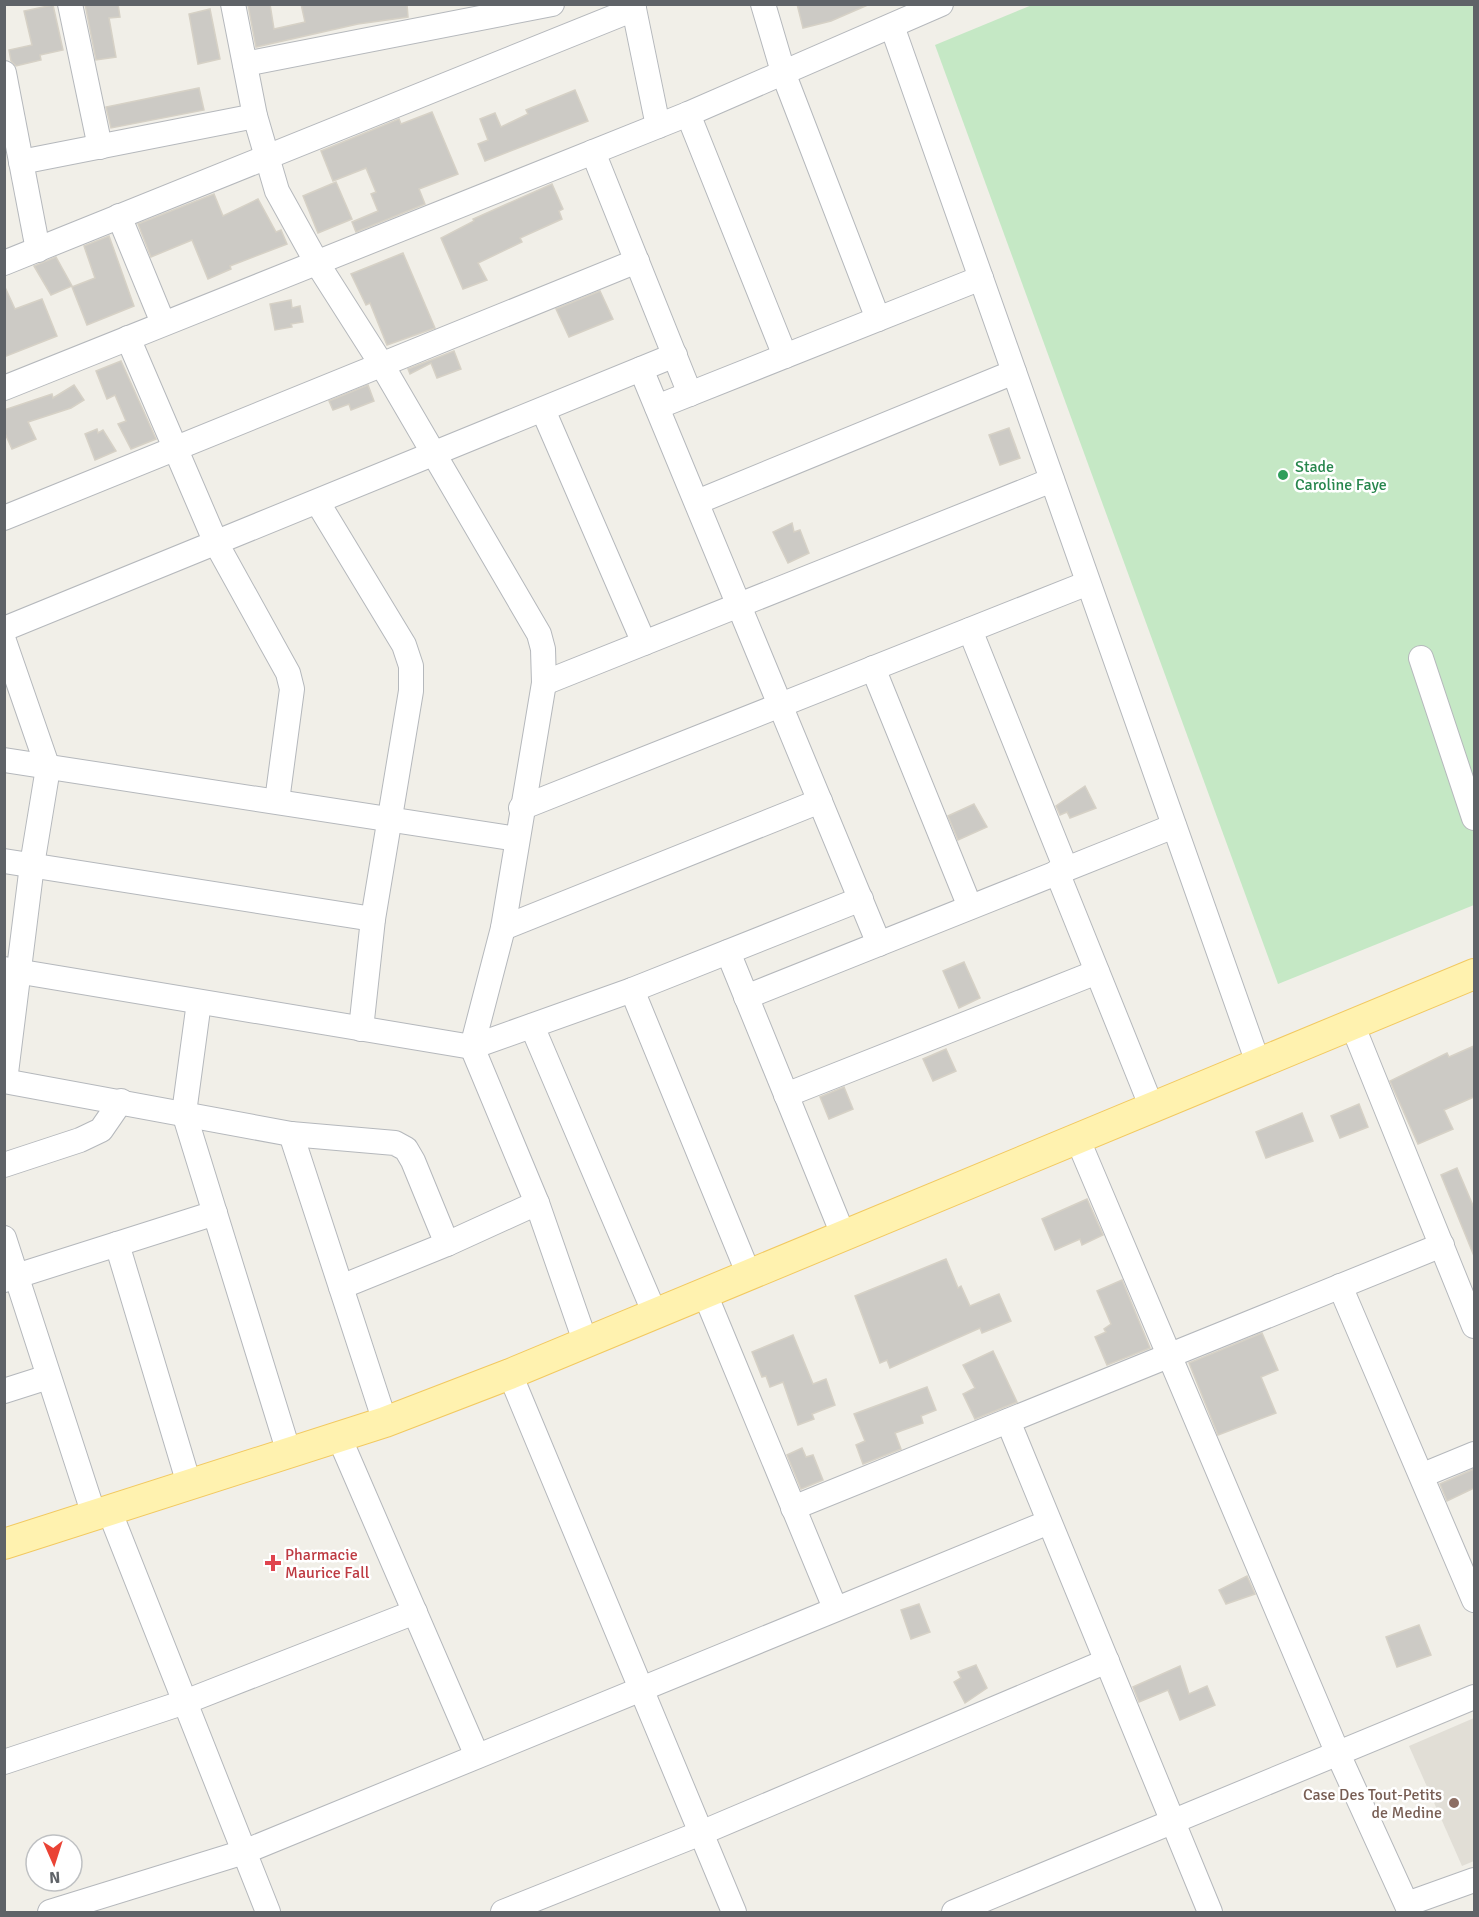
<svg xmlns="http://www.w3.org/2000/svg" width="1479" height="1917" viewBox="0 0 1479 1917" font-family="Signika,sans-serif">
<style>
.education{fill:#e1ded6}
.green{fill:#c5e8c5}
.building{fill:#cccac5;stroke:#d6d1c6;stroke-width:1.5}
.lines{fill:none;stroke-linecap:round;stroke-linejoin:round}
.minor-casing{stroke:#b5b8bc;stroke-width:26}
.major-casing{stroke:#f2c960;stroke-width:32}
.minor{stroke:#fff;stroke-width:24}
.major{stroke:#fff2af;stroke-width:30}
.leisure-dot{fill:#2e9e5b;stroke:#fff;stroke-width:2}
.health-dot{fill:#e0444e;stroke:#fff;stroke-width:2}
.education-dot{fill:#8d6e63;stroke:#fff;stroke-width:2}
.labels{text-anchor:middle;stroke-width:5;stroke-linejoin:round;paint-order:stroke}
.leisure-label{font-size:16px;fill:#27864d;stroke:#fff;text-anchor:start}
.health-label{font-size:16px;fill:#be3a42;stroke:#fff;text-anchor:start}
.education-label{font-size:16px;fill:#785e54;stroke:#fff;text-anchor:end}
</style>
<rect width="100%" height="100%" fill="#f1efe8"/>
<polygon class="education" points="1474,1718 1474,1861 1462,1866 1409,1746"/>
<polygon class="green" points="1032,5 1474,5 1474,905 1278,984 935,45"/>
<g class="building">
<polygon points="85,4 118,4 120,17 109,18 116,57 96,60"/>
<polygon points="270,4 274,29 305,22 301,4 407,4 408,17 358,24 256,47 248,5"/>
<polygon points="797,4 870,4 831,21 803,28"/>
<polygon points="53,5 63,50 40,55 41,60 16,66 11,61 9,50 32,45 24,11"/>
<polygon points="210,9 220,59 198,64 189,14"/>
<polygon points="199,88 204,110 111,128 106,107"/>
<polygon points="575,90 588,121 485,161 478,144 488,140 480,119 495,113 501,127 528,114 526,110"/>
<polygon points="432,112 458,174 419,189 425,204 356,232 352,222 378,211 371,194 376,192 366,168 333,181 321,151 399,119 401,124"/>
<polygon points="336,182 352,219 318,233 303,196"/>
<polygon points="552,184 563,209 559,211 562,219 520,238 522,242 478,263 487,280 463,289 441,238 474,221 473,219"/>
<polygon points="214,194 223,216 258,199 276,232 281,230 287,244 230,266 231,269 208,279 192,240 151,257 138,224"/>
<polygon points="109,236 134,306 87,325 72,287 95,278 84,246"/>
<polygon points="403,253 435,328 387,345 370,303 366,305 351,274"/>
<polygon points="56,257 72,286 51,295 34,266"/>
<polygon points="4,285 15,309 42,299 57,336 4,357"/>
<polygon points="600,291 613,319 569,337 556,309"/>
<polygon points="291,300 292,308 300,306 303,322 291,324 292,327 275,330 270,304"/>
<polygon points="454,351 461,369 437,378 431,363 410,374 408,369"/>
<polygon points="121,361 156,439 131,449 118,424 126,421 115,395 107,399 96,371"/>
<polygon points="74,385 84,400 71,408 28,422 36,439 12,449 4,431 4,410 52,394 53,398"/>
<polygon points="368,385 374,401 351,410 349,404 333,410 329,401"/>
<polygon points="1009,428 1020,458 1000,465 989,435"/>
<polygon points="97,429 98,433 103,430 116,451 95,460 85,434"/>
<polygon points="792,523 794,532 800,530 809,553 788,563 773,532"/>
<polygon points="1085,786 1096,808 1070,818 1067,812 1060,815 1056,806"/>
<polygon points="974,804 987,827 958,840 948,816"/>
<polygon points="964,962 980,998 959,1008 943,971"/>
<polygon points="1474,1046 1474,1097 1444,1110 1453,1129 1418,1144 1390,1081 1447,1053 1449,1057"/>
<polygon points="946,1049 956,1071 933,1081 923,1059"/>
<polygon points="844,1087 853,1109 829,1119 820,1097"/>
<polygon points="1359,1104 1368,1127 1340,1138 1331,1116"/>
<polygon points="1302,1113 1313,1141 1266,1158 1256,1132"/>
<polygon points="1457,1168 1474,1208 1474,1256 1441,1175"/>
<polygon points="1087,1199 1103,1235 1082,1245 1080,1239 1055,1250 1042,1219"/>
<polygon points="946,1259 958,1288 961,1286 970,1306 999,1294 1011,1321 982,1333 980,1328 890,1368 887,1360 880,1363 855,1296"/>
<polygon points="1122,1280 1150,1348 1107,1365 1095,1337 1106,1332 1104,1329 1111,1324 1097,1291"/>
<polygon points="1262,1333 1278,1370 1261,1377 1276,1413 1218,1435 1189,1363"/>
<polygon points="793,1335 813,1384 826,1379 835,1405 812,1414 814,1419 798,1425 783,1382 770,1387 766,1376 762,1377 752,1352"/>
<polygon points="993,1351 1017,1402 975,1419 963,1394 975,1388 963,1365"/>
<polygon points="927,1387 936,1410 921,1416 923,1423 895,1433 901,1449 863,1464 856,1445 865,1441 854,1414"/>
<polygon points="802,1448 806,1457 813,1455 823,1480 801,1489 787,1455"/>
<polygon points="1474,1469 1474,1488 1447,1501 1440,1484"/>
<polygon points="1247,1576 1255,1594 1226,1604 1219,1590"/>
<polygon points="919,1604 930,1632 911,1639 901,1610"/>
<polygon points="1419,1625 1431,1655 1397,1667 1386,1637"/>
<polygon points="976,1665 987,1688 965,1703 954,1682 961,1678 958,1672"/>
<polygon points="1180,1666 1189,1694 1207,1686 1215,1705 1180,1720 1168,1690 1139,1702 1133,1687"/>
</g>
<g class="lines">
<g class="minor-casing">
<g id="minor">
<polyline points="70,4 100,147"/>
<polyline points="233,4 255,116 277,191 317,263 382,365 539,634 543,649 544,683 503,928 472,1047 537,1203 585,1341"/>
<polyline points="633,4 658,126"/>
<polyline points="763,4 784,75 878,319"/>
<polyline points="892,26 1258,1063"/>
<polyline points="245,64 552,4"/>
<polyline points="4,73 38,250"/>
<polyline points="688,114 785,356"/>
<polyline points="593,152 690,394"/>
<polyline points="21,162 255,116"/>
<polyline points="119,216 163,323"/>
<polyline points="4,263 634,9"/>
<polyline points="128,338 216,543 288,673 292,689 277,801"/>
<polyline points="641,369 879,944"/>
<polyline points="4,388 688,114 941,4"/>
<polyline points="657,407 981,278"/>
<polyline points="543,410 644,643"/>
<polyline points="697,502 1014,372"/>
<polyline points="318,503 404,645 411,666 411,691 373,919 361,1029"/>
<polyline points="4,518 637,261"/>
<polyline points="4,629 675,355"/>
<polyline points="970,630 1066,869"/>
<polyline points="4,641 48,768 32,865 5,1081"/>
<polyline points="1421,658 1474,818"/>
<polyline points="873,668 970,907"/>
<polyline points="544,683 1052,480"/>
<polyline points="4,760 517,839"/>
<polyline points="521,808 1088,583"/>
<polyline points="4,861 373,919"/>
<polyline points="1057,872 1152,1108"/>
<polyline points="503,928 820,801"/>
<polyline points="728,952 844,1237"/>
<polyline points="4,969 472,1047 632,990 861,899"/>
<polyline points="632,990 749,1275"/>
<polyline points="746,997 1174,826"/>
<polyline points="199,1002 184,1113 289,1453"/>
<polyline points="1352,1024 1474,1326"/>
<polyline points="532,1026 655,1314"/>
<polyline points="4,1081 291,1134 395,1143 406,1149 413,1161 447,1244"/>
<polyline points="786,1095 1097,972"/>
<polyline points="291,1134 385,1422"/>
<polyline points="1078,1140 1338,1754 1410,1912"/>
<polyline points="4,1165 80,1140 101,1130 121,1101"/>
<polyline points="4,1238 94,1515"/>
<polyline points="117,1244 189,1484"/>
<polyline points="4,1280 215,1213"/>
<polyline points="1340,1286 1474,1600"/>
<polyline points="341,1287 447,1244 537,1203"/>
<polyline points="705,1294 835,1608"/>
<polyline points="510,1374 734,1912"/>
<polyline points="4,1391 48,1377"/>
<polyline points="1008,1421 1210,1912"/>
<polyline points="339,1437 477,1756"/>
<polyline points="1423,1475 1474,1454"/>
<polyline points="793,1508 1442,1245"/>
<polyline points="109,1510 268,1912"/>
<polyline points="4,1762 185,1702 415,1612"/>
<polyline points="1407,1904 1474,1880"/>
<polyline points="50,1912 244,1852 1049,1522"/>
<polyline points="503,1912 701,1833 1107,1661"/>
<polyline points="954,1912 1474,1697"/>
</g>
</g>
<g class="major-casing">
<polyline id="major" points="4,1544 385,1422 510,1374 1474,974"/>
</g>
<use href="#minor" class="minor"/>
<use href="#major" class="major"/>
</g>
<circle class="leisure-dot" cx="1283" cy="475" r="6"/>
<path class="health-dot" d="M270 1554h6v6h6v6h-6v6h-6v-6h-6v-6h6z"/>
<circle class="education-dot" cx="1454" cy="1803" r="6"/>
<g class="labels">
<g class="leisure-label">
<text x="1295" y="472">Stade<tspan x="1295" dy="18">Caroline Faye</tspan></text>
</g>
<g class="health-label">
<text x="285" y="1560">Pharmacie<tspan x="285" dy="18">Maurice Fall</tspan></text>
</g>
<g class="education-label">
<text x="1442" y="1800">Case Des Tout-Petits<tspan x="1442" dy="18">de Medine</tspan></text>
</g>
</g>
<rect width="1479" height="1917" fill="none" stroke="#5f6368" stroke-width="12"/>
<g transform="translate(54 1863) rotate(177)"><circle r="28" fill="#ffffff" stroke="#bfc1c3" stroke-width="1.5"/>
<path d="M0-4.5L10 22L0 15L-10 22Z" fill="#ea4335"/>
<text y="-9" font-size="16" font-weight="bold" text-anchor="middle" fill="#5f6368">N</text>
</g>
</svg>
